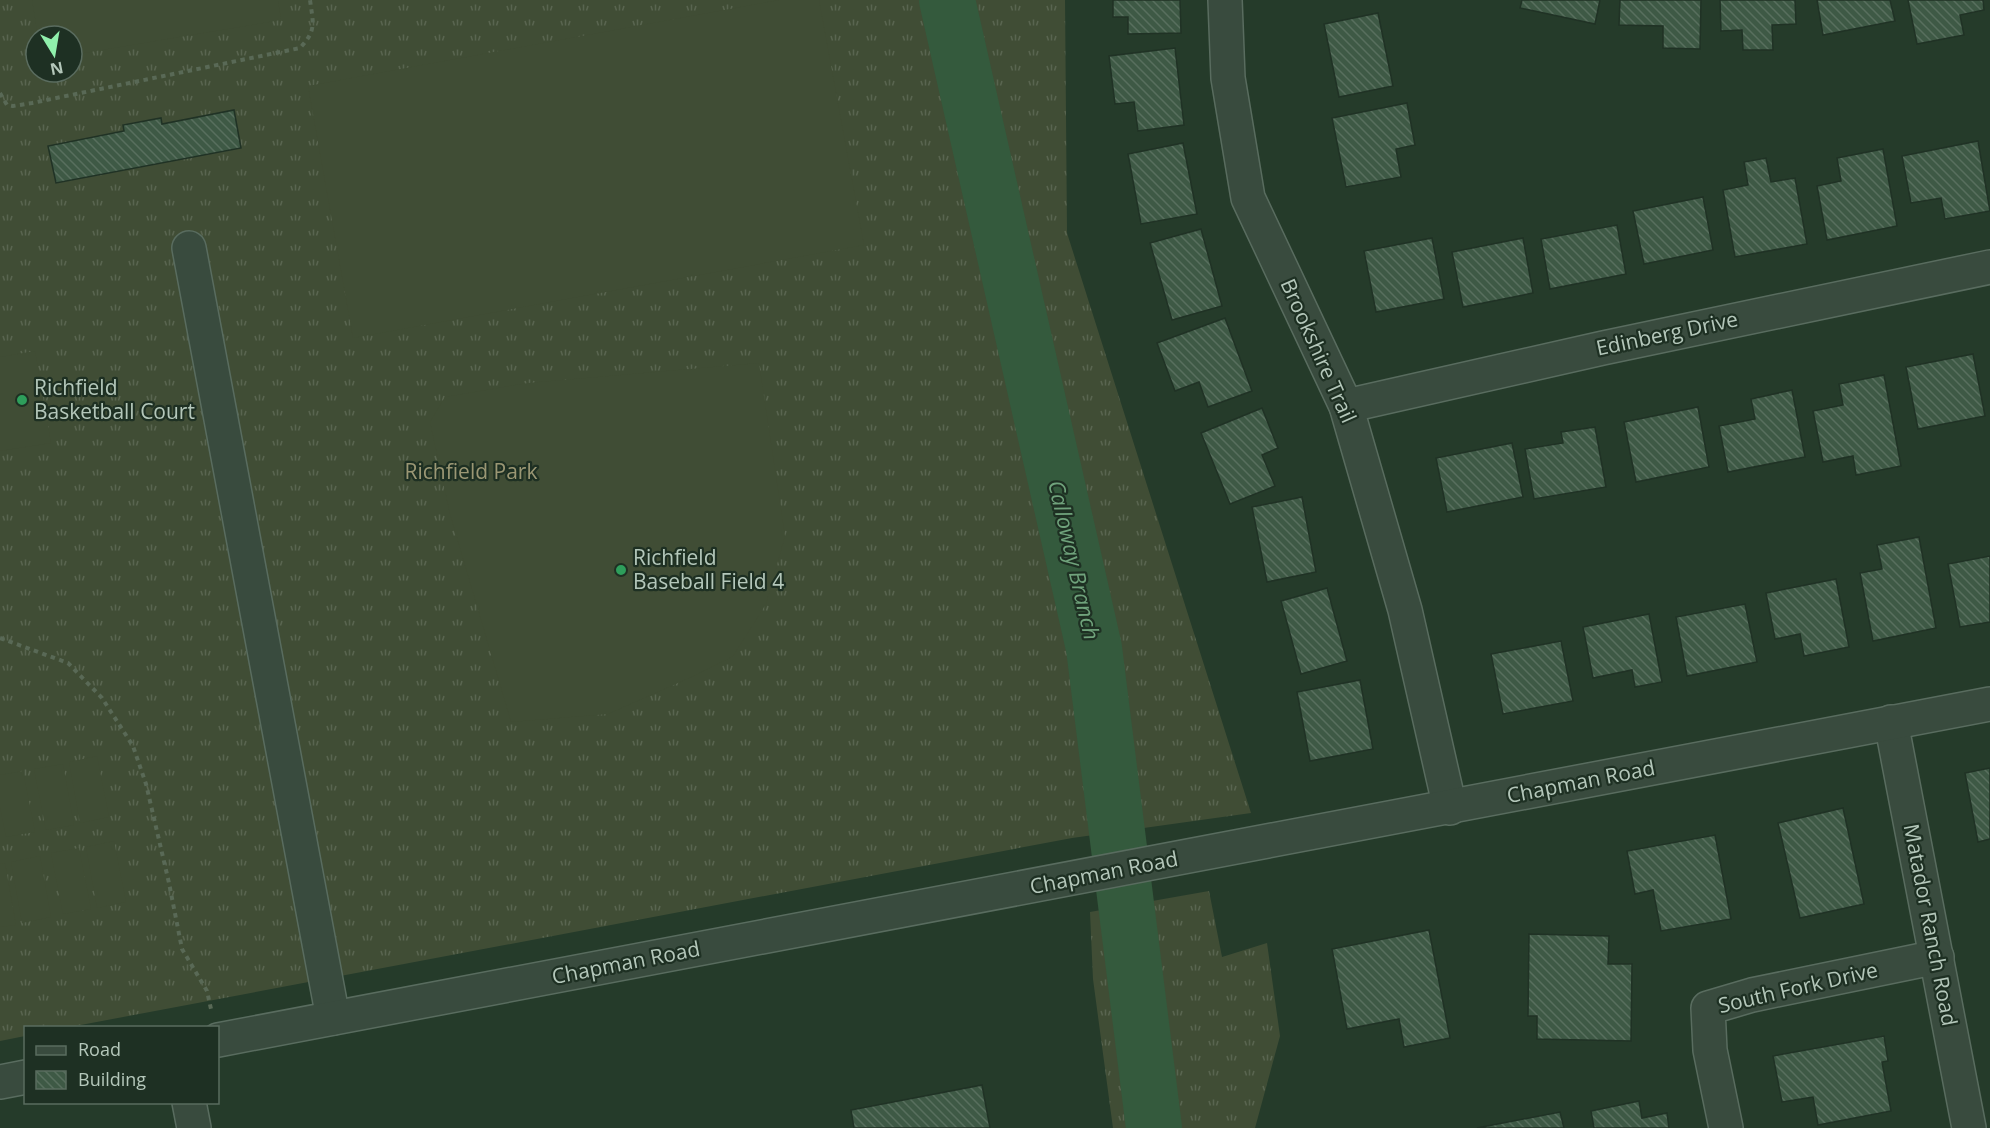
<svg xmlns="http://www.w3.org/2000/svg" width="1990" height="1128" viewBox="0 0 1990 1128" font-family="'Open Sans',sans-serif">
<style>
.grass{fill:url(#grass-tufts);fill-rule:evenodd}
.pitch{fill:#404d35}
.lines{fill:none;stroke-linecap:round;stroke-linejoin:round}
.river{stroke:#345a3d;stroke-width:56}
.building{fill:url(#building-back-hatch);stroke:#203225;stroke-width:1.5}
.minor-casing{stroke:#596c5f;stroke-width:36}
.path{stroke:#596956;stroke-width:4;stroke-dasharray:4.5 4.5;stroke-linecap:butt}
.minor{stroke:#394b3e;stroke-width:33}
.leisure-dot{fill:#2e9e5b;stroke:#1e3023;stroke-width:2}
.labels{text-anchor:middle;stroke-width:4.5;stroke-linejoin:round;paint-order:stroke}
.street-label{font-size:21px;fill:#b4c7ba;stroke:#1e3023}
.poi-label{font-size:21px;fill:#b4c7ba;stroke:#1e3023;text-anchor:start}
.park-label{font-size:21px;fill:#9b9774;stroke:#1e3023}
.water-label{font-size:22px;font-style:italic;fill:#70a37c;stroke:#1e3023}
</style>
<defs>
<pattern id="grass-tufts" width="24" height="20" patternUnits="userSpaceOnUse" patternTransform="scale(1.5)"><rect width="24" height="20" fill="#404d35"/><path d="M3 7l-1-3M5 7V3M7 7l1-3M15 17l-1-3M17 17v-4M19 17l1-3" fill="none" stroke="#596550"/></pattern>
<pattern id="building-back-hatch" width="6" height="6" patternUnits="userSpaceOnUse" patternTransform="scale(1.5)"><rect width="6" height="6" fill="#3e5945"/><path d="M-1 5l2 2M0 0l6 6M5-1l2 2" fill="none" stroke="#586f5e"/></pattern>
</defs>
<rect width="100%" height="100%" fill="#253b2a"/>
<g class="grass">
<path d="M 0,0 L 1065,0 L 1067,233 L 1251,813 L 1072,838 L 70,1027 L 26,1028 L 25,1036 L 0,1041 ZM 36,36 L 72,36 L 72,72 L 36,72 Z"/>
<polygon points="1209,891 1222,957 1267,943 1280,1036 1255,1128 1113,1128 1093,979 1090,912"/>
</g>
<g class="pitch">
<polygon points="32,0 278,0 281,20 72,55 72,36 38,36"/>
<polygon points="779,0 819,0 864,245 353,338 308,86"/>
<polygon points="35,351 51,443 0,451 0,357"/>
<polygon points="759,363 785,536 766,604 733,656 696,675 608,714 511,722 450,514 430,422 445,397 528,383"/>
<polygon points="97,756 109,817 80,823 69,762"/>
<polygon points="63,764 74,825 46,830 34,769"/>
<polygon points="23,771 35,832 6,837 0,807 0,775"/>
<polygon points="114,841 126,902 97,908 86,847"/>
<polygon points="79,848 91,909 63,914 51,853"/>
<polygon points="40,856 51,917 22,923 11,862"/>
<polygon points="5,863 16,925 0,927 0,864"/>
</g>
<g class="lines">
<polyline class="river" points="947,0 1094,648 1154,1128"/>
</g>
<g class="building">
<polygon points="1113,0 1180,0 1181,33 1128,34 1128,17 1113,17"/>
<polygon points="1522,0 1600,0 1595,24 1520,8"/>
<polygon points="1620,0 1701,0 1700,49 1663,48 1663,26 1619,25"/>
<polygon points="1720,0 1795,0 1796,24 1772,25 1773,50 1743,50 1742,30 1721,31"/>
<polygon points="1817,0 1890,0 1895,21 1823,35"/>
<polygon points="1908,0 1983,0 1984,10 1960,15 1964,35 1917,44"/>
<polygon points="1378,13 1393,86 1339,97 1324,24"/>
<polygon points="1175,48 1184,125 1138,131 1134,102 1115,104 1109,56"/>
<polygon points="1407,103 1415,145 1396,149 1401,177 1346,187 1332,118"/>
<polygon points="234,110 241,148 56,183 48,146 124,131 123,125 161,118 162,124"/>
<polygon points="1978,141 1990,211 1945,219 1941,198 1911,203 1902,156"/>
<polygon points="1183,143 1197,214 1141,224 1128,154"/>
<polygon points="1883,149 1897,226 1827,240 1817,186 1841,181 1837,158"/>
<polygon points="1766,158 1771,182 1795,178 1807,244 1735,257 1723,190 1748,185 1744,162"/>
<polygon points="1703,197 1713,250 1644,264 1633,211"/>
<polygon points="1617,225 1626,274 1550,289 1541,239"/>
<polygon points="1201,229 1222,306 1172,320 1150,243"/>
<polygon points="1432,238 1444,299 1376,312 1364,251"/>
<polygon points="1523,238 1533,293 1463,307 1452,252"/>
<polygon points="1225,318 1252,391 1208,407 1199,382 1175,391 1157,343"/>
<polygon points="1973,354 1985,416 1918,429 1906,367"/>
<polygon points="1884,375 1901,466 1856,475 1853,456 1823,462 1813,411 1843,405 1839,384"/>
<polygon points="1792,390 1805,457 1728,472 1719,426 1755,419 1751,399"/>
<polygon points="1698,407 1709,467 1636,482 1624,422"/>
<polygon points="1262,408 1278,448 1262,455 1275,486 1230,504 1201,433"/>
<polygon points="1595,427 1606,487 1534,499 1525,449 1563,443 1561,432"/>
<polygon points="1512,443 1523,497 1447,512 1436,458"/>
<polygon points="1302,497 1316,572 1267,582 1252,507"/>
<polygon points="1919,537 1936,628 1873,641 1860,573 1882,569 1877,545"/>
<polygon points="1990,556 1990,622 1960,627 1948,564"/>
<polygon points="1836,579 1849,647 1804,656 1800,634 1775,639 1766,593"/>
<polygon points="1327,588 1347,661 1301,674 1281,601"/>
<polygon points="1745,604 1757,662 1687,676 1676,617"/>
<polygon points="1649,614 1662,682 1635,687 1632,670 1593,678 1583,627"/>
<polygon points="1561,641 1573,701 1503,714 1491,654"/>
<polygon points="1360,680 1373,749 1310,761 1297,692"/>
<polygon points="1990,768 1990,839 1978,842 1965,773"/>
<polygon points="1843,808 1864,904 1800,918 1778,823"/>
<polygon points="1715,835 1731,919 1661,931 1653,890 1635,894 1627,851"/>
<polygon points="1429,930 1450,1038 1404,1047 1399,1019 1347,1029 1332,949"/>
<polygon points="1529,934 1609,936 1608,964 1632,964 1631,1041 1537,1039 1537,1016 1528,1016"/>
<polygon points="1884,1036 1888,1061 1882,1062 1891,1111 1818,1125 1813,1097 1782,1102 1773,1056"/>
<polygon points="982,1085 990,1128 854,1128 851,1110"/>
<polygon points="1639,1101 1642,1118 1667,1113 1669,1128 1594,1128 1591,1111"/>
<polygon points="1560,1112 1564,1128 1477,1128"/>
</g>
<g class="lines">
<g class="minor-casing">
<g id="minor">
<polyline points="1225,0 1228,78 1248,198 1346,406 1405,610 1450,808"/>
<polyline points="189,248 333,1018"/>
<polyline points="1346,406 1603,348 1990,267"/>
<polyline points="1891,722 1969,1128"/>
<polyline points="218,1040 1990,704"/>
<polyline points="0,1082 26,1077"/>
<polyline points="189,1102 194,1128"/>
<polyline points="1726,1128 1710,1050 1708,1008 1752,995 1937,957"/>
</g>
</g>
<g class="path">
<path d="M 0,93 L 7,105 L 13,106 L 32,103 L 300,48 C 317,30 313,23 310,0"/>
<polyline points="0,638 68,663 102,698 133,746 146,784 169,883 182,949 207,991 211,1009"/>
</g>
<use href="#minor" class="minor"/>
</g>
<g class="leisure-dot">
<circle cx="22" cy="400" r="6"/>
<circle cx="621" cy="570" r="6"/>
</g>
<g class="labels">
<g class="street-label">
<text transform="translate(1667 334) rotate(-12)" y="7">Edinberg Drive</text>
<text transform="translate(1318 351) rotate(66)" y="7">Brookshire Trail</text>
<text transform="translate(1581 782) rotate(-11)" y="7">Chapman Road</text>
<text transform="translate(1104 873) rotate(-11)" y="7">Chapman Road</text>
<text transform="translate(1930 925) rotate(79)" y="7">Matador Ranch Road</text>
<text transform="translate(626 963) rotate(-11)" y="7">Chapman Road</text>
<text transform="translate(1798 988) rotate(-13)" y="7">South Fork Drive</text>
</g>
<g class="poi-label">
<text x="34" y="395">Richfield<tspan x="34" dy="24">Basketball Court</tspan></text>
<text x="633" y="565">Richfield<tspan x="633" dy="24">Baseball Field 4</tspan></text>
</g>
<g class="park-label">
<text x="471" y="479">Richfield Park</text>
</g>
<g class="water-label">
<text transform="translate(1074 560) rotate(77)" y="8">Calloway Branch</text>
</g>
</g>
<rect x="24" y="1026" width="195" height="78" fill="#1e3023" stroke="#5a6c5f" stroke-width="1.5"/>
<rect x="36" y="1046" width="30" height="9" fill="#394b3e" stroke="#5a6c5f" stroke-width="1.5"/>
<text x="78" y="1056" font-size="18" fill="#b4c7ba">Road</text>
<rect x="36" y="1071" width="30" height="18" fill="url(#building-back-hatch)" stroke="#5a6c5f" stroke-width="1.5"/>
<text x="78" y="1086" font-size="18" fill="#b4c7ba">Building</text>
<g transform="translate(54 54) rotate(169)"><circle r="28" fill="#1e3023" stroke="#5a6c5f" stroke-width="1.5"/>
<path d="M0-4.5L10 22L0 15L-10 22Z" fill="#90f0ac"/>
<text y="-9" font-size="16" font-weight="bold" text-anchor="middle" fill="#b4c7ba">N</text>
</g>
</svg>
